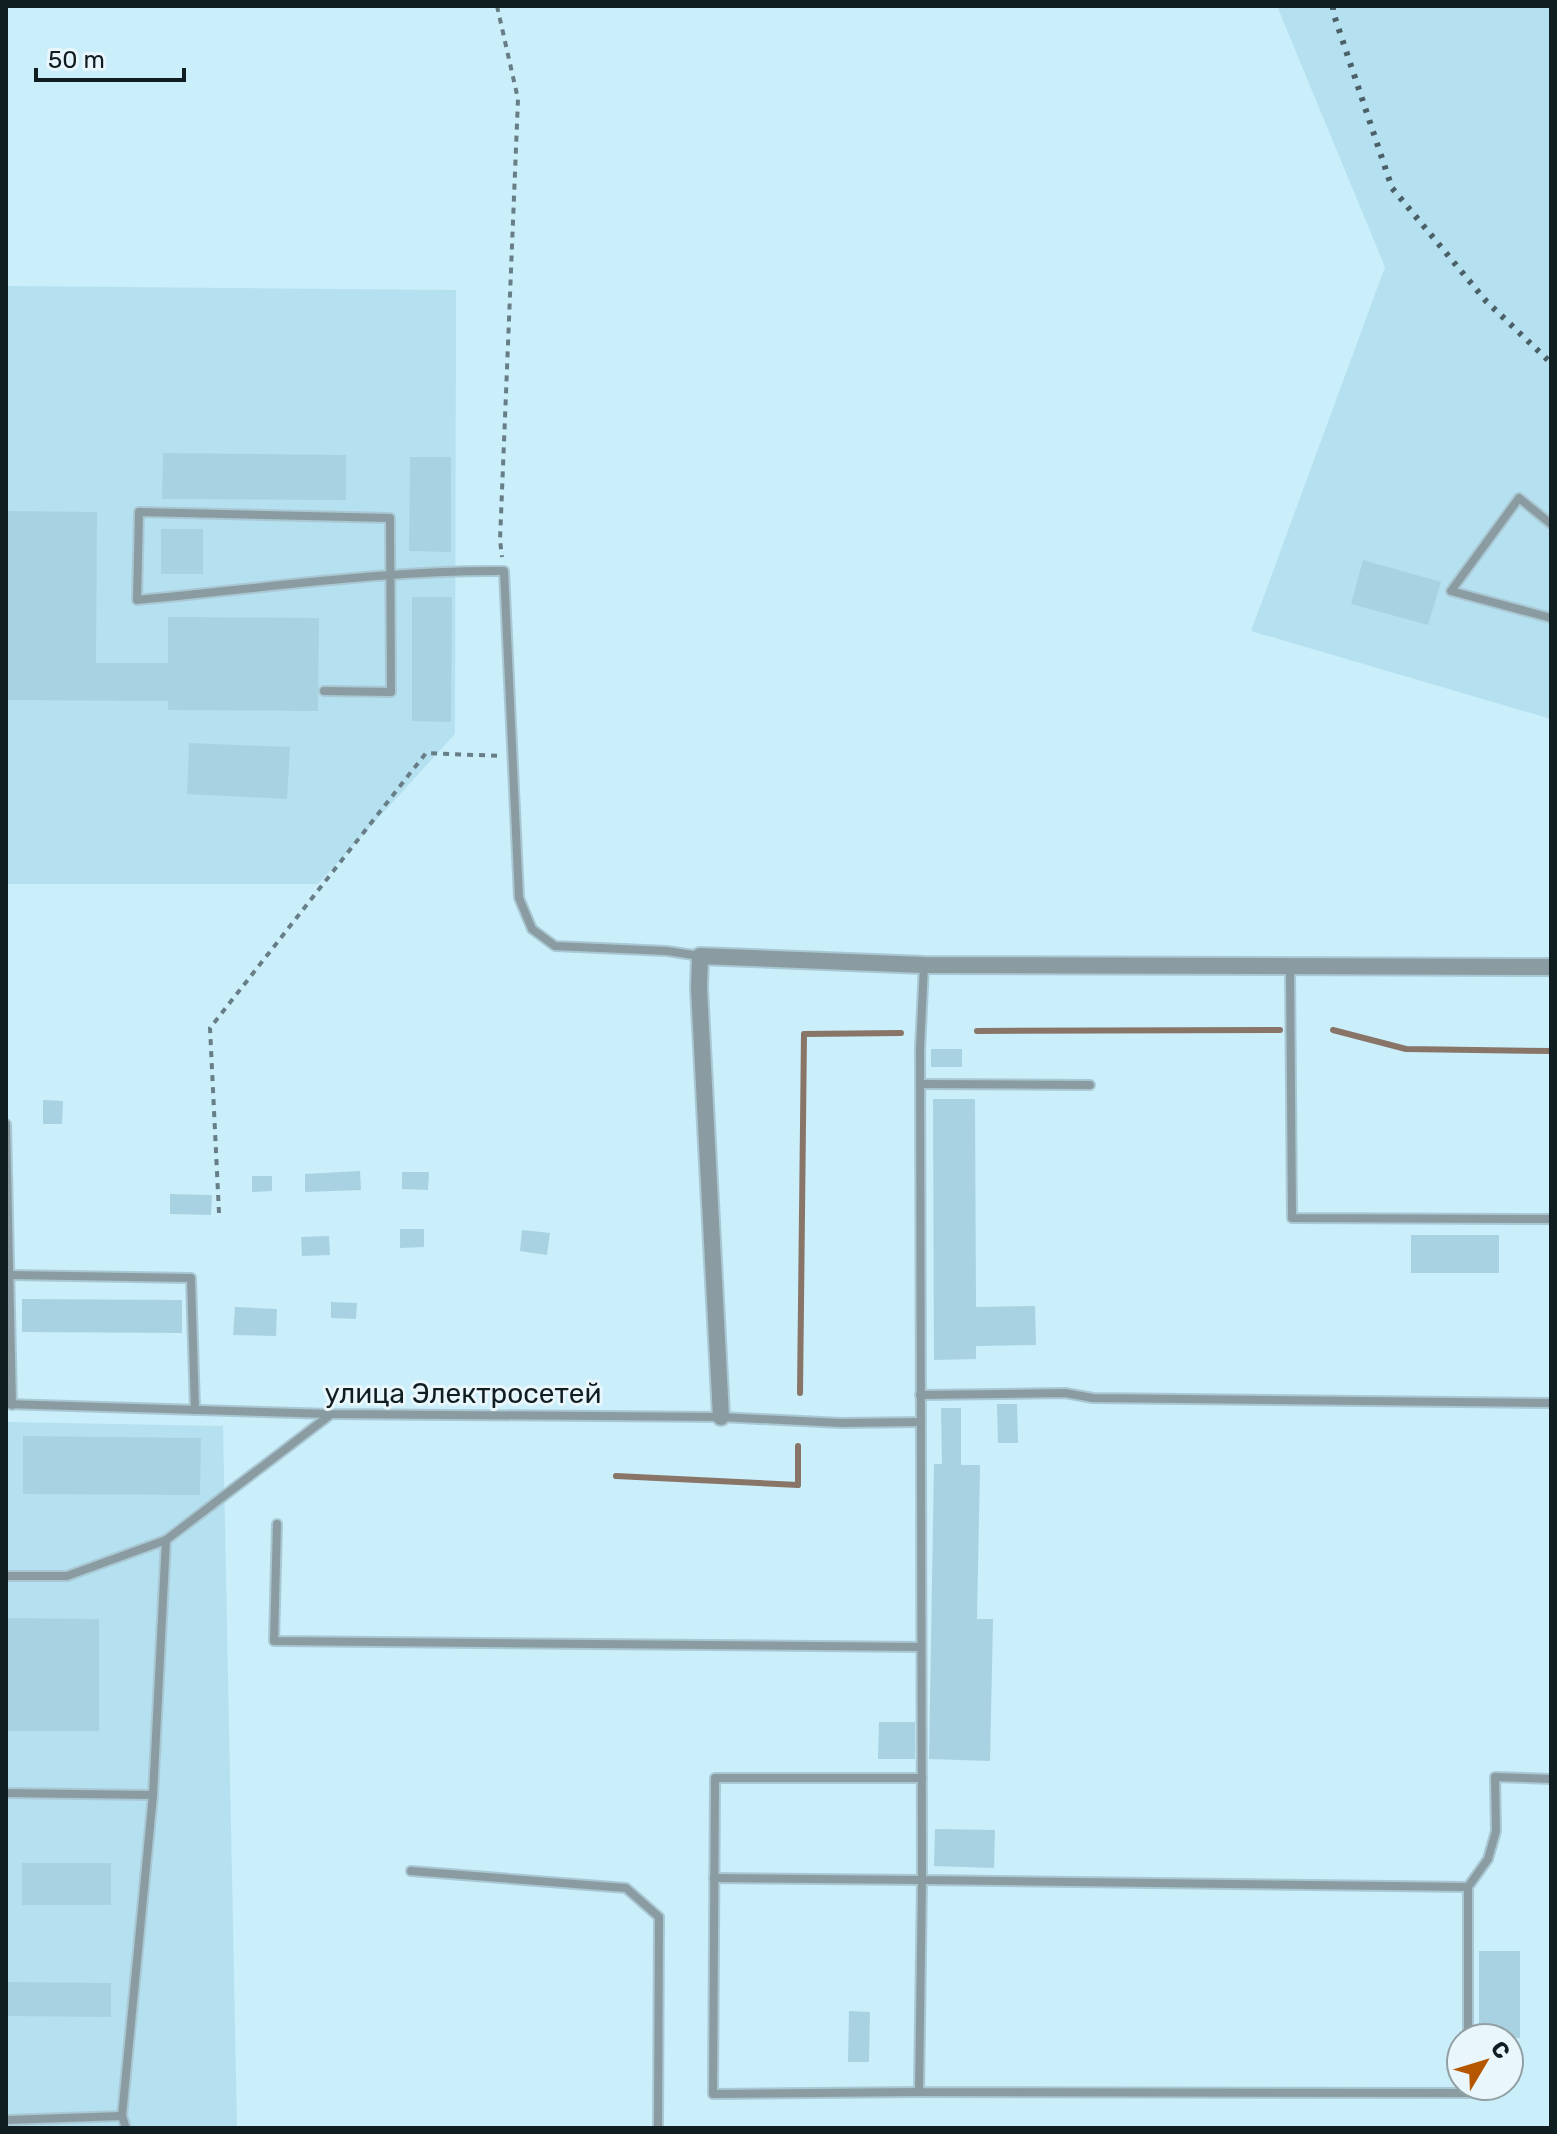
<svg xmlns="http://www.w3.org/2000/svg" width="1557" height="2134" viewBox="0 0 1557 2134" font-family="Rubik,sans-serif">
<style>
.built{fill:#b5e0ef}
.lines{fill:none;stroke-linecap:round;stroke-linejoin:round}
.stream{stroke:#887568;stroke-width:6}
.building{fill:#a8d2e1}
.service-casing{stroke:#a9c8d3;stroke-width:12}
.minor-casing{stroke:#a9c8d3;stroke-width:20}
.path{stroke:#677e86;stroke-width:4;stroke-dasharray:6 6;stroke-linecap:butt}
.service{stroke:#8a9ca2;stroke-width:8}
.minor{stroke:#8a9ca2;stroke-width:16}
.rail{stroke:#4b6066;stroke-width:6;stroke-dasharray:4 8;stroke-linecap:butt}
.labels{text-anchor:middle;stroke-width:6;stroke-linejoin:round;paint-order:stroke}
.street-label{font-size:28px;fill:#101d21;stroke:#e9f7fc}
</style>
<rect width="100%" height="100%" fill="#caeefa"/>
<g class="built">
<polygon points="1277,6 1551,6 1551,719 1251,631 1385,267"/>
<polygon points="6,286 456,290 455,734 318,884 6,884"/>
<polygon points="6,1422 223,1426 237,2128 6,2128"/>
</g>
<g class="lines">
<g class="stream">
<polyline points="1333,1030 1406,1049 1551,1051"/>
<polyline points="977,1031 1280,1030"/>
<polyline points="800,1393 804,1034 901,1033"/>
<polyline points="616,1476 798,1485 798,1446"/>
</g>
</g>
<g class="building">
<polygon points="163,453 346,455 346,500 162,499"/>
<polygon points="410,457 451,457 451,552 409,551"/>
<polygon points="6,511 97,512 96,663 168,663 168,617 319,618 318,711 168,710 168,701 6,700"/>
<rect x="161" y="529" width="42" height="45"/>
<polygon points="1363,560 1441,582 1428,625 1351,604"/>
<polygon points="412,597 452,597 451,722 412,721"/>
<polygon points="189,743 290,747 287,799 187,794"/>
<rect x="931" y="1049" width="31" height="18"/>
<polygon points="933,1099 975,1099 976,1307 1035,1306 1036,1345 976,1346 976,1359 934,1360"/>
<polygon points="43,1100 63,1101 62,1124 43,1124"/>
<polygon points="360,1171 361,1190 305,1192 305,1174"/>
<polygon points="402,1172 429,1172 428,1190 402,1189"/>
<polygon points="252,1176 272,1176 272,1191 252,1192"/>
<polygon points="170,1194 212,1195 211,1215 170,1214"/>
<polygon points="400,1229 424,1229 424,1247 400,1248"/>
<polygon points="522,1230 550,1233 547,1255 520,1251"/>
<rect x="1411" y="1235" width="88" height="38"/>
<polygon points="329,1236 330,1255 302,1256 301,1237"/>
<polygon points="22,1299 182,1300 182,1333 22,1332"/>
<polygon points="331,1302 357,1303 356,1319 331,1318"/>
<polygon points="235,1307 277,1309 276,1336 233,1335"/>
<polygon points="997,1404 1017,1404 1018,1443 998,1443"/>
<polygon points="941,1408 961,1408 961,1465 980,1465 977,1619 993,1619 990,1761 929,1759 934,1464 942,1464"/>
<polygon points="23,1436 201,1438 200,1495 23,1494"/>
<polygon points="6,1618 99,1619 99,1731 6,1731"/>
<polygon points="879,1722 915,1722 915,1759 878,1759"/>
<polygon points="935,1829 995,1830 994,1868 934,1866"/>
<rect x="22" y="1863" width="89" height="42"/>
<rect x="1479" y="1951" width="41" height="87"/>
<polygon points="6,1982 111,1983 111,2017 6,2016"/>
<polygon points="849,2011 870,2012 869,2062 848,2062"/>
</g>
<g class="lines">
<g class="service-casing">
<g id="service">
<polyline points="1551,524 1519,498 1451,591 1551,618"/>
<path d="M 324,691 L 391,692 L 390,518 L 139,512 L 137,600 C 259,589 382,570 504,571 L 519,898 L 532,929 L 555,946 L 667,951 L 700,956"/>
<polyline points="924,965 920,1049 922,1880 1468,1887 1488,1859 1496,1831 1495,1777 1551,1779"/>
<polyline points="1290,967 1292,1218 1551,1219"/>
<polyline points="920,1084 1090,1085"/>
<polyline points="6,1124 12,1405"/>
<polyline points="10,1275 191,1278 195,1410"/>
<polyline points="920,1395 1065,1393 1093,1398 1551,1403"/>
<polyline points="6,1404 330,1414 721,1417 841,1423 921,1422"/>
<polyline points="277,1524 274,1641 921,1647"/>
<polyline points="6,1576 67,1576 166,1540"/>
<polyline points="6,1793 153,1795"/>
<polyline points="411,1871 626,1888 659,1917 658,2128"/>
<polyline points="714,1878 922,1880 919,2092 1469,2093 1468,2086"/>
<polyline points="1468,1887 1468,2038"/>
<polyline points="919,2092 713,2094 715,1778 922,1778"/>
<polyline points="6,2120 122,2116"/>
<polyline points="126,2128 122,2116 153,1795 166,1540 330,1415"/>
</g>
</g>
<g class="minor-casing">
<polyline id="minor" points="721,1417 699,988 700,956 924,965 1551,967"/>
</g>
<g class="path">
<polyline points="497,6 518,99 500,540 502,557"/>
<polyline points="219,1213 210,1028 426,753 501,756"/>
</g>
<use href="#service" class="service"/>
<use href="#minor" class="minor"/>
<polyline class="rail" points="1333,6 1333,12 1392,188 1486,301 1551,363"/>
</g>
<g class="labels">
<g class="street-label">
<text x="463" y="1403">улица Электросетей</text>
</g>
</g>
<rect width="1557" height="2134" fill="none" stroke="#101d21" stroke-width="16"/>
<g transform="translate(1485 2062) rotate(52)"><circle r="38" fill="#e9f7fc" stroke="#92a0a4" stroke-width="2"/>
<path d="M0-6L14 30L0 20L-14 30Z" fill="#b45700"/>
<text y="-12" font-size="22" font-weight="bold" text-anchor="middle" fill="#101d21">С</text>
</g>
<path d="M36 68v12h148v-12" fill="none" stroke="#101d21" stroke-width="4"/>
<text x="48" y="68" font-size="24" fill="#101d21" stroke="#e9f7fc" stroke-width="6" paint-order="stroke">50 m</text>
</svg>
